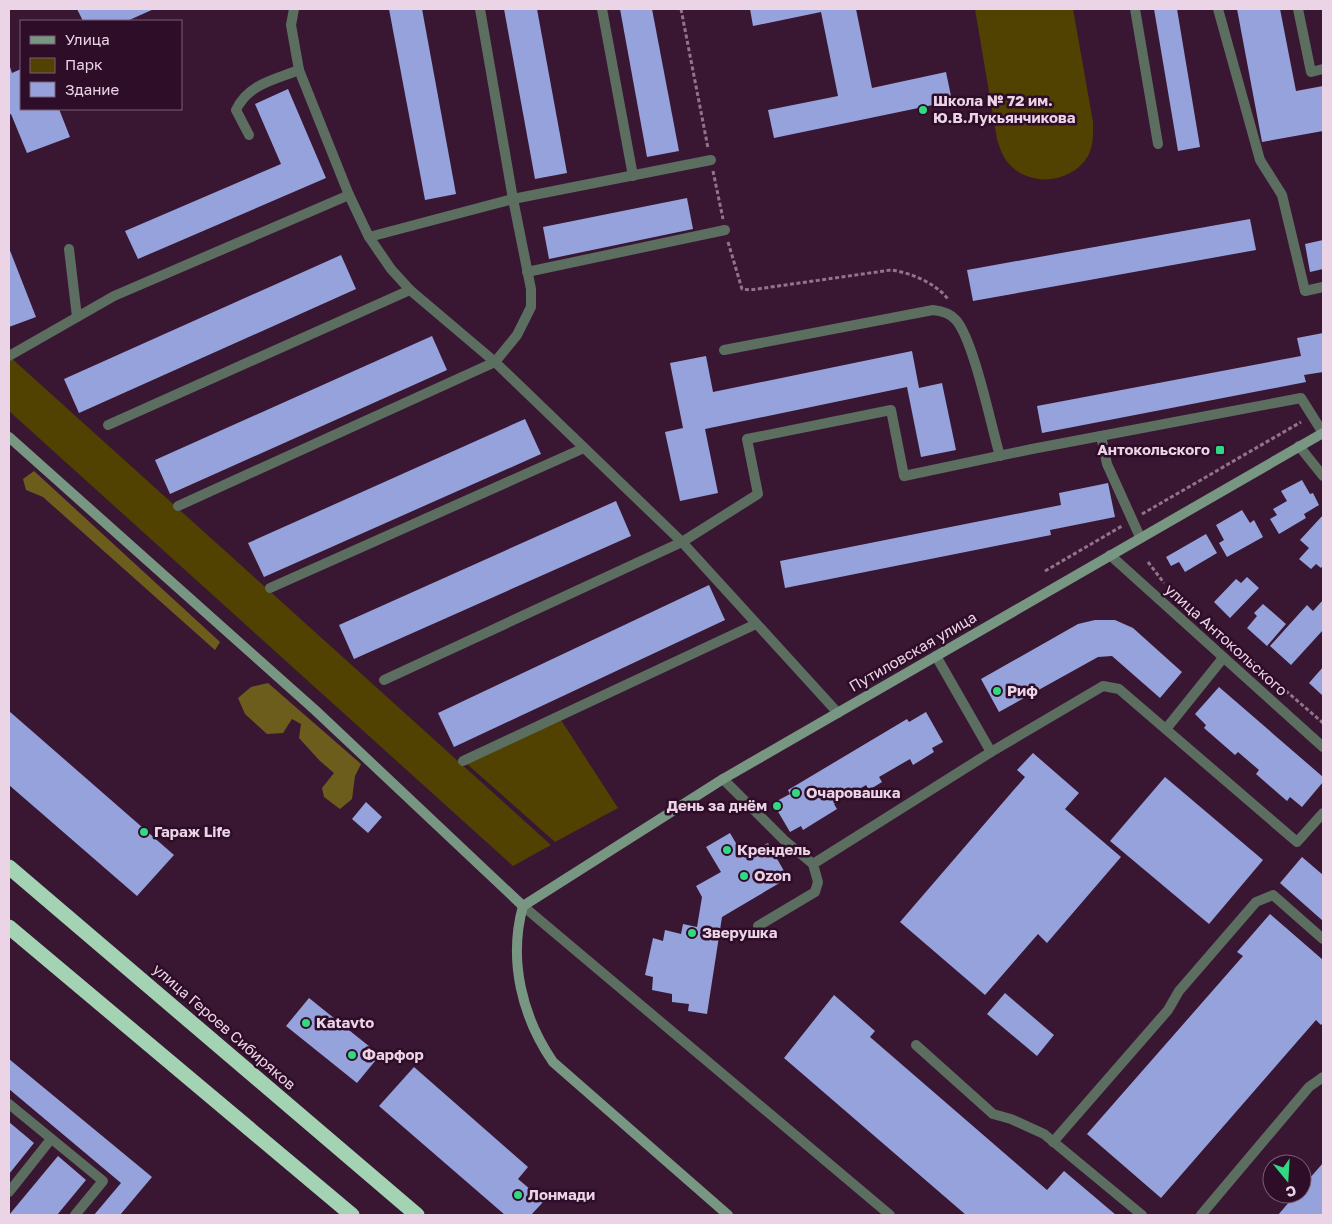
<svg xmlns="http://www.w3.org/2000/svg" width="1332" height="1224" viewBox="0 0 1332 1224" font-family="'Golos Text',sans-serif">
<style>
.green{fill:#514201}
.forest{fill:#6d5d1d}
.building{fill:#96a2db}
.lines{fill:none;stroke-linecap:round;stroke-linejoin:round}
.path{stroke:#91748b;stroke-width:3;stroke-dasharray:4 2.5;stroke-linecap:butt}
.lane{stroke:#5b6e60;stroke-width:10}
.street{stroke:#5b6e60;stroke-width:10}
.secondary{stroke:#789782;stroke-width:10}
.highway{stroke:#a3d3b2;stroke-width:15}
.poi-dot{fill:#32d882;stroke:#2e0d29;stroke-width:2}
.labels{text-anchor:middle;stroke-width:5;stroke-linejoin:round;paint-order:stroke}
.poi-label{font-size:15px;font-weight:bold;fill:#ebd4e5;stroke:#2e0d29;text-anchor:start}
.street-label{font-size:15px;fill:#ebd4e5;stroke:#2e0d29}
</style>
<rect width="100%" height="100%" fill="#391733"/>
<g class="green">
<path d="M 975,9 L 1073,9 L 1093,122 C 1093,133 1094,145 1088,156 C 1070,186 1022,188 1004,157 C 1001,152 999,145 997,139 Z"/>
<polygon points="9,356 551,845 513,866 9,411"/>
<polygon points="561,720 618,808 555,842 467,764"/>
</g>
<g class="forest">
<polygon points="34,471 220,642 215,650 43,497 26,490 23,479"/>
<polygon points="268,683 361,764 355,776 352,799 340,809 324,797 322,788 334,773 320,761 299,738 301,724 292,719 283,733 267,734 245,714 238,698 251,687"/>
</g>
<g class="building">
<polygon points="77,9 154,9 127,21 83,21"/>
<polygon points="389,9 422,9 456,194 425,200"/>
<polygon points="504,9 537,9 567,173 535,179"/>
<polygon points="620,9 652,9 679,151 647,157"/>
<polygon points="750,9 856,9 872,88 946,72 952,101 774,138 768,110 838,96 821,12 753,26"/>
<polygon points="1154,9 1177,9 1200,147 1178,151"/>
<polygon points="1237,9 1280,9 1296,91 1323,86 1323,131 1262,142"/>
<polygon points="9,64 12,73 21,69 21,109 59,109 70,137 27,153 11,114 9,115"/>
<polygon points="288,89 326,178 138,259 125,231 281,164 255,104"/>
<polygon points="687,198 693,229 549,259 543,227"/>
<polygon points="1250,219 1256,250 973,301 967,270"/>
<polygon points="1323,240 1323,269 1310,272 1305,244"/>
<polygon points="9,248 36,317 9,327"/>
<polygon points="341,255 356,289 79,413 64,379"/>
<polygon points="1323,333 1323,372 1304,375 1306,382 1042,433 1037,406 1301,356 1297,338"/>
<polygon points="432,336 447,370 170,494 155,460"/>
<polygon points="912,351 919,388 942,383 956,450 921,457 907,387 705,429 718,493 680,501 665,432 683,428 670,363 706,356 713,392"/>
<polygon points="525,419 541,454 264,577 248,543"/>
<polygon points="1302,480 1310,494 1313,493 1319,505 1304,514 1306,518 1279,534 1270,519 1277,515 1273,509 1287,501 1281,491"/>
<polygon points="1108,483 1115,517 1050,530 1051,535 785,588 780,561 1061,505 1059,493"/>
<polygon points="616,501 631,536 354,659 339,625"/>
<polygon points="1242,510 1250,523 1254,520 1263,537 1227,557 1219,543 1224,540 1216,525"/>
<polygon points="1323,515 1323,565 1321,568 1316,564 1311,569 1299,559 1309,548 1300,540"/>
<polygon points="1206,534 1217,553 1185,572 1179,562 1171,566 1166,557"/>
<polygon points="1247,577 1259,588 1230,618 1214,602 1236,579 1241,583"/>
<polygon points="709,585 725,620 454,747 438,713"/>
<polygon points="1323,600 1323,630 1291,665 1270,646 1307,605 1313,611"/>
<polygon points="1263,604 1286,624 1267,646 1247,628 1257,616 1254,613"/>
<polygon points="1095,620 1115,620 1133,628 1182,672 1160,698 1112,656 1098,657 999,712 981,679 1078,624"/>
<polygon points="1323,667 1323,696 1309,683"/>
<polygon points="1219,687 1323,777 1323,782 1302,807 1290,797 1287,801 1256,774 1259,770 1238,752 1235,755 1204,728 1206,725 1195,714"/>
<polygon points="9,711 174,855 137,896 9,785"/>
<polygon points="926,712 943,742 932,748 934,752 913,765 910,759 879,777 882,782 869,790 866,785 834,804 837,809 803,830 801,826 790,832 773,803 790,794 788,790 907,719 909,722"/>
<polygon points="1033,753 1079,793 1065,809 1121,857 1047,943 1038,934 985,995 900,922 1025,777 1017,770"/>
<polygon points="1165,777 1263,860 1209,924 1110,841"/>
<polygon points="366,802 382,817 368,833 352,819"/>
<polygon points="730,833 744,857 768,843 788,878 722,917 707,1014 688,1011 689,1004 672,1002 672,994 652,990 653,977 645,975 653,938 663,941 665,930 681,934 683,924 697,927 702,897 696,886 721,872 706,847"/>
<polygon points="1302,857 1323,875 1323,921 1280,883"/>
<polygon points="1270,914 1323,960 1323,1022 1321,1025 1316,1020 1161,1198 1087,1134 1243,956 1237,952"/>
<polygon points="1005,993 1054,1035 1037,1056 987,1014"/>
<polygon points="834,995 875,1031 870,1037 1047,1190 1064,1171 1116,1215 966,1215 784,1058"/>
<polygon points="309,998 380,1055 357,1083 286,1026"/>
<polygon points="9,1059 152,1177 120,1215 94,1215 121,1183 9,1089"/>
<polygon points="414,1067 528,1167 518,1179 544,1201 531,1215 505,1215 379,1106"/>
<polygon points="9,1122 34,1143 9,1174"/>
<polygon points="58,1156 86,1180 57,1215 9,1215"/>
<polygon points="1323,1163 1323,1215 1278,1215 1296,1194 1302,1194 1302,1187"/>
</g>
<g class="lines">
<g class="path">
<polyline points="681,9 708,148"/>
<polyline points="713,171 723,219"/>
<path d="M 728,242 L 742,289 L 750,290 L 891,270 C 912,273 935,283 948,299"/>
<polyline points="1142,514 1301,422"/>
<polyline points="1148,562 1164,583"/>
<polyline points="1045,571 1122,526"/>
<polyline points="1217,631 1323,723"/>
</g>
<g class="lane">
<polyline points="294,9 291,25 299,70 349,195 369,237 391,269 410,290 495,362 682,542 838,713"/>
<polyline points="602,9 633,176"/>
<polyline points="1135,9 1158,144"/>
<polyline points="1218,9 1260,160 1282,195 1305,291 1323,287"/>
<polyline points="1298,9 1311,72 1323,69"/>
<path d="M 249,135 L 236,110 C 248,84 274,80 299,70"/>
<polyline points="369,237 513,199 711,160"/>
<polyline points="69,249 77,317"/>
<polyline points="527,272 725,230"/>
<path d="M 724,350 L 933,310 C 942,311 950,313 956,320 C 974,341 991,426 1000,456"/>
<polyline points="9,356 114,296 349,195"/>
<polyline points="108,425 410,290"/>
<polyline points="1101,436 1107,464 1140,537"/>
<polyline points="178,506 495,362 517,335 531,307 531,289 513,199 480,9"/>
<polyline points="270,588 584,448"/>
<polyline points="936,656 991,752"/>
<polyline points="384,680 682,542 758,494 747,439 891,410 904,476 1032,449 1301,398 1323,433"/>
<polyline points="1166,729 1223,658"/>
<polyline points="463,761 756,624"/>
<polyline points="723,779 784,840 813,864"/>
<polyline points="523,906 890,1215"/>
<polyline points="758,926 815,892 818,882 813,864 991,752 1103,686 1119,689 1297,842 1323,813"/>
<polyline points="916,1045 993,1114 1011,1119 1044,1134 1142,1215"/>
<polyline points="9,1104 103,1181 75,1215"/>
<polyline points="1053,1142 1168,1010 1179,991 1256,902 1273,895 1323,939"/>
<polyline points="9,1192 51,1139"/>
<polyline points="1201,1215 1309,1087 1323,1077"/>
</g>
<g class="street">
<polyline points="1299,446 1323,476"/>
<polyline points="1110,555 1323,747"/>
</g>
<g class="secondary">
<polyline points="9,437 315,710 523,906"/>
<polyline points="523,906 723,779 1323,433"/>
<path d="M 523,906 C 508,960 522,1017 553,1062 L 728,1215"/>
</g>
<g class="highway">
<polyline points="9,867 417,1215"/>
<polyline points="9,927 352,1215"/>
</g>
</g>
<g class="poi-dot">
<circle cx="923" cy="110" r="5"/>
<rect x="1215" y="445" width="10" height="10" rx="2.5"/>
<circle cx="997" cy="691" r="5"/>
<circle cx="796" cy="793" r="5"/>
<circle cx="777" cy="806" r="5"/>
<circle cx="144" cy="832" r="5"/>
<circle cx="727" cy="850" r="5"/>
<circle cx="744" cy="876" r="5"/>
<circle cx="692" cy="933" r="5"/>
<circle cx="306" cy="1023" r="5"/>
<circle cx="352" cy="1055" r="5"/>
<circle cx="518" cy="1195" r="5"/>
</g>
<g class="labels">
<g class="poi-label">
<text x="933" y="106">Школа № 72 им.<tspan x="933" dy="17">Ю.В.Лукьянчикова</tspan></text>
<text x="1210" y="455" text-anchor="end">Антокольского</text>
<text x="1007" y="696">Риф</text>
<text x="806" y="798">Очаровашка</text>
<text x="767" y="811" text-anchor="end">День за днём</text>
<text x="154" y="837">Гараж Life</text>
<text x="737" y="855">Крендель</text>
<text x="754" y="881">Ozon</text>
<text x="702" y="938">Зверушка</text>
<text x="316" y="1028">Katavto</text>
<text x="362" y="1060">Фарфор</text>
<text x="528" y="1200">Лонмади</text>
</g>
<g class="street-label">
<text transform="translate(1226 640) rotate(42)" y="5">улица Антокольского</text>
<text transform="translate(913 652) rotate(-30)" y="5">Путиловская улица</text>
<text transform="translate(224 1027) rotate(41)" y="5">улица Героев Сибиряков</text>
</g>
</g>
<rect width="1332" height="1224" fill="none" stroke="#ebd4e5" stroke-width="20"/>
<rect x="20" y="20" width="162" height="90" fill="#2e0d29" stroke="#7a5d74"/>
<rect x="30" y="36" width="25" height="8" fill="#789782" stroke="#7a5d74"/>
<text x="65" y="45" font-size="15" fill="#ebd4e5">Улица</text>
<rect x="30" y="58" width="25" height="15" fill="#514201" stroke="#7a5d74"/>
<text x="65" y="70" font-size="15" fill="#ebd4e5">Парк</text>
<rect x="30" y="82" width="25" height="15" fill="#96a2db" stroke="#7a5d74"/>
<text x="65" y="95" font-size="15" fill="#ebd4e5">Здание</text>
<g transform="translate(1287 1179) rotate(162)"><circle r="24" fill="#2e0d29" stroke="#7a5d74"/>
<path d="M0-4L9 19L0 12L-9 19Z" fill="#32d882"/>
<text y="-8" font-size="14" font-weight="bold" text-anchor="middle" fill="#ebd4e5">С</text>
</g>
</svg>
